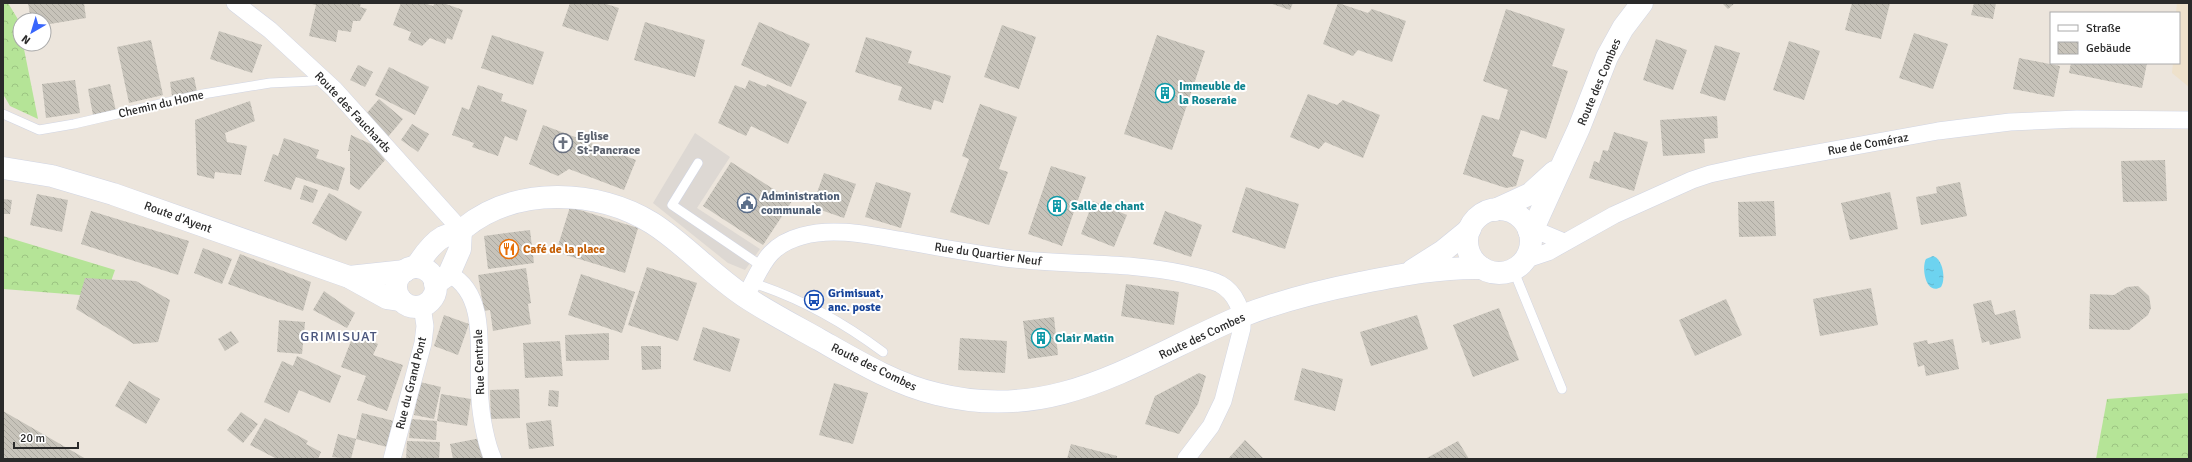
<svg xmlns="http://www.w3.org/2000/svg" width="2192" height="462" viewBox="0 0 2192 462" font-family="Signika,sans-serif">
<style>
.education{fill:#eee1cb}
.forest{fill:url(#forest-crowns)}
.plaza{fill:#ddd8d3}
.water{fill:url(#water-ripples)}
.building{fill:url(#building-back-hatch)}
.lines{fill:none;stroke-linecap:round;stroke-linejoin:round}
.lane-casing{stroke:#d1d5e3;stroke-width:10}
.street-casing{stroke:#d1d5e3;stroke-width:18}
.secondary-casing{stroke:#d1d5e3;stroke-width:23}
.lane{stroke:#fff;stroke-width:9}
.street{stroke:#fff;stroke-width:17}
.secondary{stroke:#fff;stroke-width:22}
.labels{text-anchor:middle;stroke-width:4;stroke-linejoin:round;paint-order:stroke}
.street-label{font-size:12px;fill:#2a2a2a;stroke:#fff}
.culture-label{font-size:12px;font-weight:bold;fill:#0d838f;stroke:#fff;text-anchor:start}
.worship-label{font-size:12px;font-weight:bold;fill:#5b616d;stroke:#fff;text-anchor:start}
.service-label{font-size:12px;font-weight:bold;fill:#4e5e75;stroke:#fff;text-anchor:start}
.food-label{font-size:12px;font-weight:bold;fill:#c56008;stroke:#fff;text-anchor:start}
.transit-label{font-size:12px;font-weight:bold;fill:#164399;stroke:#fff;text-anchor:start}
.quarter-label{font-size:14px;letter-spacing:1px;fill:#4a557c;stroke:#fff}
</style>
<defs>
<pattern id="forest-crowns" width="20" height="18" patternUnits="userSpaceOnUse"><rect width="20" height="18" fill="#b5e497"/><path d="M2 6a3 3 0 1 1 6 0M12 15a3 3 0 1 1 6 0" fill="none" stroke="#9cc482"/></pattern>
<pattern id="water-ripples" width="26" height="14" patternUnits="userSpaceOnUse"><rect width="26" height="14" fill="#6dd3f0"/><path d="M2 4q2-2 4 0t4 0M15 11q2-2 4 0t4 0" fill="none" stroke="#5fb5ce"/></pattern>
<pattern id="building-back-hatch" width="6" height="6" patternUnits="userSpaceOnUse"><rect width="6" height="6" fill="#c7c3ba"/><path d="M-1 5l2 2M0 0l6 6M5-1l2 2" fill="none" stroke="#aba8a0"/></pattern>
</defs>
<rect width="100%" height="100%" fill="#ece5dc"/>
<polygon class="education" points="2177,3 2189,3 2189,87 2172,73 2173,63 2179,63 2179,13 2176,13"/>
<g class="forest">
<polygon points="3,3 8,3 19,21 20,44 23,44 38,119 10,106 3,94"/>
<polygon points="3,236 115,270 110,284 80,295 3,289"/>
<polygon points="2189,393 2189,459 2096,459 2107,399"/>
</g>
<polygon class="plaza" points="695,133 730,157 697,208 760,249 745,270 728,263 653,203"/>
<path class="water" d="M 1933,256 C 1943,259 1946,279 1941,287 C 1926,296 1921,268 1926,259 Z"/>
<g class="building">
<polygon points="28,3 84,3 86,18 44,25 44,20 31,20"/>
<polygon points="308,3 361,3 360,7 367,9 360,21 353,21 351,32 338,30 336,42 309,36 316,5"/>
<polygon points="401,3 424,3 433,6 435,3 443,3 463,10 452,40 447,38 445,44 430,38 422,46 408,40 411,32 393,25"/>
<polygon points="570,3 603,3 619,8 608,41 562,26"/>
<polygon points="1269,3 1293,3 1290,10"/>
<polygon points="1338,3 1368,13 1372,9 1406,21 1392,62 1358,50 1353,56 1323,44"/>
<polygon points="1722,3 1735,3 1728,9"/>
<polygon points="1852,3 1890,3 1881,39 1845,30"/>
<polygon points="1974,3 1996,3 1993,19 1971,15"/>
<polygon points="1506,9 1565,29 1552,66 1568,71 1546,139 1521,130 1512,156 1524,160 1516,186 1506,188 1463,174 1482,115 1499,120 1508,90 1483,81"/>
<polygon points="645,22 705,40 695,77 634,60"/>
<polygon points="759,22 810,44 791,87 741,65"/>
<polygon points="1002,25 1036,37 1019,89 984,77"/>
<polygon points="219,31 262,45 252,73 210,59"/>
<polygon points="1914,33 1948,44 1933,89 1899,78"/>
<polygon points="492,35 544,52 533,85 481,68"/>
<polygon points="1157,35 1205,51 1172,150 1124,134"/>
<polygon points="866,37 912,51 908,63 951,76 943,103 934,100 931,110 898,100 902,87 855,72"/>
<polygon points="1656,39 1687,50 1673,90 1643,80"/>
<polygon points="151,40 163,95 129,103 117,47"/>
<polygon points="1789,41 1820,51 1804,100 1773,90"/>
<polygon points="1715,45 1740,53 1725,101 1700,93"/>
<polygon points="2019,58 2060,66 2054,97 2013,89"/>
<polygon points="2071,63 2147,63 2142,88 2069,73"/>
<polygon points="358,65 373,72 365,87 350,80"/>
<polygon points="389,67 429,87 415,115 375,95"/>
<polygon points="194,77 197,92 172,96 170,82"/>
<polygon points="75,80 80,113 46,118 42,84"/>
<polygon points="749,80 766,87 767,84 807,102 788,144 751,126 746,136 718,123 735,85 745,89"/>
<polygon points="110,84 116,111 93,115 88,89"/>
<polygon points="478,85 503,94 501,101 527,110 517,141 505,136 498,156 472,147 474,143 452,135 462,107 469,110"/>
<polygon points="1308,94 1337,105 1343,100 1380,115 1363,158 1325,142 1319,149 1290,137"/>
<polygon points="379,99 403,119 387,138 366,114"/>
<polygon points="250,101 255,121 225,133 227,142 247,146 241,175 215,172 214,179 197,175 195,120"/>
<polygon points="980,104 1017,117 999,169 1008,172 989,225 950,212 969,159 962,156"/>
<polygon points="1717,116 1718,138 1704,139 1705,153 1663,156 1660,120"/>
<polygon points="412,124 429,134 418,152 401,140"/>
<polygon points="543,125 636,160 624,190 569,169 558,176 529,164"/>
<polygon points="1614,132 1648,142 1634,191 1589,178 1594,161 1599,163 1603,150 1608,151"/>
<polygon points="351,135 373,145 385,160 359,190 350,184 350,151 348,151"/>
<polygon points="284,138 319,150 316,158 345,168 338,191 296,177 291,190 264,181 273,154 278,156"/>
<polygon points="2165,160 2167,201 2123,202 2121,161"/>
<polygon points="731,162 792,201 763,245 703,206"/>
<polygon points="1051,166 1086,177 1062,246 1028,234"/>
<polygon points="824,173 856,184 844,218 812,207"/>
<polygon points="876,182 911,193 901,228 865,217"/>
<polygon points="1960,182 1967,216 1921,225 1916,197 1937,193 1936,187"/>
<polygon points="304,185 318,190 313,203 300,199"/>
<polygon points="1246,187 1299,204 1285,249 1232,232"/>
<polygon points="1890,192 1898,229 1850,240 1841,203"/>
<polygon points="329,193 362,212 346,241 312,223"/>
<polygon points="37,194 68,200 62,232 30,225"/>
<polygon points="3,199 12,200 10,214 3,214"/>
<polygon points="1093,201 1127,215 1114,247 1081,234"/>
<polygon points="1774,201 1776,236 1739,237 1738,202"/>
<polygon points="570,207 638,228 625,273 556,252"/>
<polygon points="91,211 189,241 178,275 81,244"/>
<polygon points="1165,211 1202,225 1191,257 1153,244"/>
<polygon points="530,230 534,263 488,269 484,236"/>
<polygon points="203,248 232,259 222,284 194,273"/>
<polygon points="240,254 311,282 303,311 228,284"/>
<polygon points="647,267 697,283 678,341 628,325"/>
<polygon points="526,268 531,303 528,304 531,324 493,331 490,310 484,311 478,275"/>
<polygon points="581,274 635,292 622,333 568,315"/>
<polygon points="85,278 136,281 170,300 158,342 134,344 76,309"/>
<polygon points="1126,284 1179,292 1174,325 1121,316"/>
<polygon points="2138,286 2149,296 2151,308 2148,315 2129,330 2089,329 2090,294 2114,295 2127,287"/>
<polygon points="1871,288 1878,325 1820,336 1813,299"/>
<polygon points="324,291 355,313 347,328 313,310"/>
<polygon points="1726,299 1742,335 1695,356 1679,320"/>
<polygon points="1991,300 1995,315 2015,310 2021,338 1990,345 1989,341 1982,343 1973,304"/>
<polygon points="1499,308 1519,360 1473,377 1453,325"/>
<polygon points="444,315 469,324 458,355 434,346"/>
<polygon points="1417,315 1428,349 1371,366 1360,332"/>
<polygon points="1054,317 1058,355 1028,359 1023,321"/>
<polygon points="279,320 305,322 302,354 277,352"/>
<polygon points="703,327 740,339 730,372 693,360"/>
<polygon points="231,331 239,342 225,351 218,339"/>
<polygon points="354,333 378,344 373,355 403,365 387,411 357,400 366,376 341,367"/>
<polygon points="609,333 609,360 566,361 565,335"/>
<polygon points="960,338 1007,341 1005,373 958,370"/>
<polygon points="1953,339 1959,369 1926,376 1924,365 1918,367 1913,343 1927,340 1928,344"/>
<polygon points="560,341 563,376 525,378 523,343"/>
<polygon points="641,346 661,346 661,369 642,370"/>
<polygon points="297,356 341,376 330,403 299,390 289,413 264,402 282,361 293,366"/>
<polygon points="1302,368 1343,379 1335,411 1294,400"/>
<polygon points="1199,373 1206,376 1198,404 1179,434 1145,424 1155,396"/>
<polygon points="129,381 160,399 146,424 115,406"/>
<polygon points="420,382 441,387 434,419 414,415"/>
<polygon points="834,383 868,393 853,444 819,435"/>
<polygon points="519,389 520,418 491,419 490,390"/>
<polygon points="549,390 559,391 558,407 548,406"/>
<polygon points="441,394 471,399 467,426 437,421 436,440 409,438 411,419 437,421"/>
<polygon points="3,411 86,459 3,459"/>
<polygon points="241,412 258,424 243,443 227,430"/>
<polygon points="362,413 394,421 387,447 356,439"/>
<polygon points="265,418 308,441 306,444 321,452 318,459 277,459 250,445"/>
<polygon points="551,420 554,446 529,449 526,423"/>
<polygon points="338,434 356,439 351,459 332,457"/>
<polygon points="481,438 485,459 453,459 450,444"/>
<polygon points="1245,440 1264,459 1228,459"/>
<polygon points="407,441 440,442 439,459 406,459"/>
<polygon points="1458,441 1469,459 1425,459"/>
<polygon points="1071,444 1117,456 1117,459 1067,459"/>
</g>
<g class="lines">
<g class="lane-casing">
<g id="lane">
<polyline points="3,114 39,130 74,124 203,94 270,83 314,81 323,78"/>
<polyline points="698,163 672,205 760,265"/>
<polyline points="1513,269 1562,389"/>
<path d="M 753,283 C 800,298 844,323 883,352"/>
</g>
</g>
<g class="street-casing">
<g id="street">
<polyline points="235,3 270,30 334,89 461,230"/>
<polyline points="1533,229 1564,242"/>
<polyline points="1524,260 1548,252 1614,215 1692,180 1710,174 1751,165 1938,131 2010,122 2077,119 2189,120"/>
<path d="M 449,274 C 491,295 476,361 480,399 C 481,416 486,444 493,459"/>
<path d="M 745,297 C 762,268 765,246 802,236 C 837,226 876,237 910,242 C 942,248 973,253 1005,258 C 1065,266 1126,261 1185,274 C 1197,277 1210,279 1220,284 C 1236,293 1243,311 1242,328 L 1223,401 L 1211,426 L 1186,459"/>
<polyline points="392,459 423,343 425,326 422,306"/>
</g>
</g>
<g class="secondary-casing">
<g id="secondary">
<polyline points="3,168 52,176 113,194 349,277 387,298 401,300"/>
<circle cx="1499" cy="241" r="32"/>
<polyline points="1495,210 1530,194 1554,172"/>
<polyline points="1529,231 1533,229 1579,128 1607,57 1623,28 1642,3"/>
<path d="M 416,267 C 423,256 432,243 443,237 C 451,234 458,233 464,228 C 516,186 597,189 652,223 C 685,244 711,274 744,296 C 768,312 795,326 820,340 C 857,361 895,384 937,394 C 1057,424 1137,360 1242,316 C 1280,301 1320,291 1360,283 C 1401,275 1441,267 1482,268"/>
<circle cx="416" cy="287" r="20"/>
<polyline points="1413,270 1443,251 1470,229"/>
<polyline points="349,277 405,271"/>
<polyline points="435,284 449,274 460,249 461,230"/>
</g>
</g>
<use href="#lane" class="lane"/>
<use href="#street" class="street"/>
<use href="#secondary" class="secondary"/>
</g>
<defs>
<g id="building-ring" transform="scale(1)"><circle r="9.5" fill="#fff" stroke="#0f9aa8" stroke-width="1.5"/><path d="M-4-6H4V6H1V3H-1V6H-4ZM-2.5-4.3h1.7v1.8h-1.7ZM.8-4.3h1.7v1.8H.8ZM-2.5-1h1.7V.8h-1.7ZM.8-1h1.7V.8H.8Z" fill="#0f9aa8"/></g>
<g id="church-ring" transform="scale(1)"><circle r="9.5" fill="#fff" stroke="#6b7280" stroke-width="1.5"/><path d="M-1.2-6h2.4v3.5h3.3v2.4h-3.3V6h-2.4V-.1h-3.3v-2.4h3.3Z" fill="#6b7280"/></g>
<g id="civic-ring" transform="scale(1)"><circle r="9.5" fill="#fff" stroke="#5c6f8a" stroke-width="1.5"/><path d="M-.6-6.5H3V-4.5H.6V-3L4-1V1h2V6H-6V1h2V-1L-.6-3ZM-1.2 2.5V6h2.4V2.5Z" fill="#5c6f8a"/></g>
<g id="restaurant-ring" transform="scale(1)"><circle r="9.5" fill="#fff" stroke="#e8710a" stroke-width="1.5"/><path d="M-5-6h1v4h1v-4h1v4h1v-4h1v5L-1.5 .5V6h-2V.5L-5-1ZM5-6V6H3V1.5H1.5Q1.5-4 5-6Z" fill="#e8710a"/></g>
<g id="bus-ring" transform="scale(1)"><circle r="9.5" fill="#fff" stroke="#1a4fb4" stroke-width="1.5"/><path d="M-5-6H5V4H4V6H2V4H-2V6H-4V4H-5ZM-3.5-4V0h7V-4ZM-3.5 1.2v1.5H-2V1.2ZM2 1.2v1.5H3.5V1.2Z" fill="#1a4fb4"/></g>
</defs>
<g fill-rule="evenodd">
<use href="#building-ring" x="1165" y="93"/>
<use href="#church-ring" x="563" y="143"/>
<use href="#civic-ring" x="747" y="203"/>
<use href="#building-ring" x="1057" y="206"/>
<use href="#restaurant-ring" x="509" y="249"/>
<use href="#bus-ring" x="814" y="300"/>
<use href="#building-ring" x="1041" y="338"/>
</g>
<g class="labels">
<g class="street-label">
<text transform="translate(1599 82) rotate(-67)" y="4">Route des Combes</text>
<text transform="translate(161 104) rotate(-13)" y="4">Chemin du Home</text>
<text transform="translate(353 112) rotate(47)" y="4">Route des Fauchards</text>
<text transform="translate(1868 144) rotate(-10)" y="4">Rue de Coméraz</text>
<text transform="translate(178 217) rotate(20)" y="4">Route d'Ayent</text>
<text transform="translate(988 254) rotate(8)" y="4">Rue du Quartier Neuf</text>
<text transform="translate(1202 336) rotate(-25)" y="4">Route des Combes</text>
<text transform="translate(479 362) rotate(-92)" y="4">Rue Centrale</text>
<text transform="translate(874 367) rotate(26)" y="4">Route des Combes</text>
<text transform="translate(411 383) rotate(-76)" y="4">Rue du Grand Pont</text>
</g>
<g class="culture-label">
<text x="1179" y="90">Immeuble de<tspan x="1179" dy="14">la Roseraie</tspan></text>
<text x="1071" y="210">Salle de chant</text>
<text x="1055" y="342">Clair Matin</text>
</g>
<g class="worship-label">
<text x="577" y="140">Eglise<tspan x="577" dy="14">St-Pancrace</tspan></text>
</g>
<g class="service-label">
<text x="761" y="200">Administration<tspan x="761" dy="14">communale</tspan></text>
</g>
<g class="food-label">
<text x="523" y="253">Café de la place</text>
</g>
<g class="transit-label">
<text x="828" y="297">Grimisuat,<tspan x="828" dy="14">anc. poste</tspan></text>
</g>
<g class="quarter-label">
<text x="339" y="341">GRIMISUAT</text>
</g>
</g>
<rect width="2192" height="462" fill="none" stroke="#2a2a2a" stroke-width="8"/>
<rect x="2050" y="12" width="130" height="52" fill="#ffffff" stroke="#aaaaaa"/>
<rect x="2058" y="25" width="20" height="6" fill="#ffffff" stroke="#aaaaaa"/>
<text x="2086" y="32" font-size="12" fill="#2a2a2a">Straße</text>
<rect x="2058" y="42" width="20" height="12" fill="url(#building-back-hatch)" stroke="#aaaaaa"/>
<text x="2086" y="52" font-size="12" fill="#2a2a2a">Gebäude</text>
<g transform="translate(32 32) rotate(218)"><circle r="19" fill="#ffffff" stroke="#aaaaaa"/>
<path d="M0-3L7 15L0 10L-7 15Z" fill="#3966fc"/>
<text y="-6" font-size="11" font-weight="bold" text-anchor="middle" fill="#2a2a2a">N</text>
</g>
<path d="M14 442v6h64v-6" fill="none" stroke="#2a2a2a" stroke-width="2"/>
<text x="20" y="442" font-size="12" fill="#2a2a2a" stroke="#ffffff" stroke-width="3" paint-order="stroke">20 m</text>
</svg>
